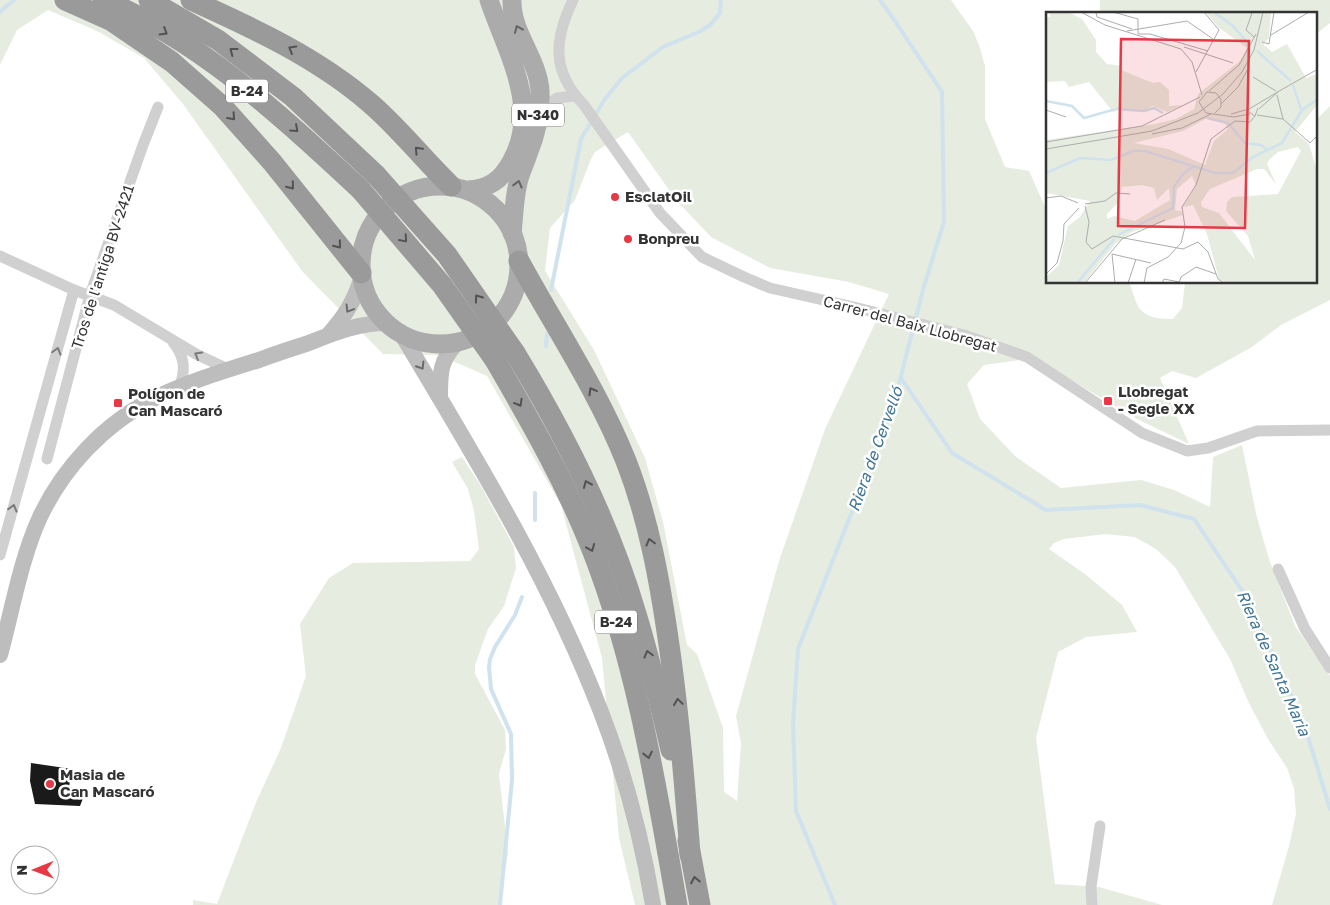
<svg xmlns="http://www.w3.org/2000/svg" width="1330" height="905" viewBox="0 0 1330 905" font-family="'Golos Text',sans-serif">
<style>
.green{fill:#e6ecdf;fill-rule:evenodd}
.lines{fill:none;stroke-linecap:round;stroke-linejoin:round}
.stream{stroke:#cfe2ee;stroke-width:4}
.building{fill:#1a1a1a}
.street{stroke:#d0d0d0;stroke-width:11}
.secondary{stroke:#bdbdbd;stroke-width:16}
.primary{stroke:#ababab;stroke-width:19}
.highway{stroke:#9a9a9a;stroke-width:21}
.highway-bridge{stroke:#9a9a9a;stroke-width:21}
.oneway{stroke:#636363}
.oneway2{stroke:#525252}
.oneway3{stroke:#6a6a6a}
.oneway4{stroke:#7a7a7a}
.poi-dot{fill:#e63946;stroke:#fff;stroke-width:2}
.labels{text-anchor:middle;stroke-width:5;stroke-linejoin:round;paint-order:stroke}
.shield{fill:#fff;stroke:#707070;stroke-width:1}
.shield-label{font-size:14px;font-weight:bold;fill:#333}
.poi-label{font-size:15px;font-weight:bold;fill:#333;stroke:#fff;text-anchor:start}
.street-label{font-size:15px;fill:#333;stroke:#fff}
.water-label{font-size:16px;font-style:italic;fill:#3f7597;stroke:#fff}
.inset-river{fill:none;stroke:#cfe2ee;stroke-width:2.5}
.inset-road{fill:none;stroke:#adadad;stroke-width:1}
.view{fill:#e63946;fill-opacity:0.15;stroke:#e63946;stroke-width:2.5}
.inset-edge{fill:none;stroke:#333;stroke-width:2.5}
</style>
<rect width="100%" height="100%" fill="#fff"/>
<g class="green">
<path d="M 0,0 L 951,0 L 973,31 L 979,45 L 985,66 L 985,119 L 1005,167 L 1029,171 L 1046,209 L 1048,216 L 1048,282 L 1129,283 C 1133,290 1135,303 1140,309 C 1148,319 1162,319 1173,319 L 1182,308 L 1185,283 L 1316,282 L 1316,120 L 1330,106 L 1330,300 L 1281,325 L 1252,347 L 1196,378 L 1172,371 L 1160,378 L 1189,444 L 1137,419 L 1034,358 L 984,365 L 967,384 L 980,419 L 1016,457 L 1061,488 L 1141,480 L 1174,490 L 1210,507 L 1213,457 L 1242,445 L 1257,518 L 1270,562 L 1295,626 L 1330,676 L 1330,905 L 1272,905 L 1289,846 L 1296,814 L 1294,788 L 1287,768 L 1268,739 L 1249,703 L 1230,659 L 1175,567 L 1156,549 L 1135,537 L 1105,534 L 1064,539 L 1054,543 L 1049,549 L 1085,574 L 1122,605 L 1137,632 L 1086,637 L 1058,652 L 1036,738 L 1055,884 L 1099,887 L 1162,905 L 635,905 L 619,838 L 602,658 L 561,505 L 487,376 L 439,355 L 383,354 L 302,271 L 183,104 L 144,58 L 97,31 L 48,10 L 17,30 L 0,65 ZM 628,132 L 677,201 L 711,237 L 770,268 L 849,282 L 889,294 L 825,429 L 779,561 L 736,716 L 741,743 L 737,801 L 724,792 L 723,728 L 697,654 L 687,645 L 663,522 L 645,458 L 594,350 L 545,271 L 550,228 L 575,200 L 591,159 L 595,152 Z"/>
<polygon points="1100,0 1330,0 1330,23 1316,34 1316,14 1100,14"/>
<polygon points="462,457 481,486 514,547 516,568 504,606 488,629 475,665 475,674 505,730 506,749 499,774 508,853 500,899 502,905 193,905 193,900 217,904 257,800 281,748 306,676 300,624 329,578 353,563 470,561 479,549 474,511 468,489 452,462"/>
</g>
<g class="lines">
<g class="stream">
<polyline points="0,12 14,0"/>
<polyline points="551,290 581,139 605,99 622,78 663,47 701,31 711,24 720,13 721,0"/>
<polyline points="546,346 547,334"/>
<polyline points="901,378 952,453 1046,510 1140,505 1194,519 1249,601 1305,727 1330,809"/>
<polyline points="535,493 535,520"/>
<polyline points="500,905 512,780 511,734 491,689 489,667 490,659 495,647 515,615 522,597"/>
<polyline points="835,905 796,811 793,724 798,649 893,407 924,286 944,222 942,92 897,24 880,0"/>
</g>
</g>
<polygon class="building" points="31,763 72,769 69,787 87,788 80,806 35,804 30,781"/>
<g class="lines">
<g class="street">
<path d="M 573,0 C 554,40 551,71 584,105 L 660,213 L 702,257 L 744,277 L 770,288 L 854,307 L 964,335 L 1027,357 L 1142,433 L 1187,451 L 1208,448 L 1257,431 L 1330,430"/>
<polyline points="539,110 557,98 575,96"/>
<polyline points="0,256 74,290 114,305 196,354 230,370"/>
<path d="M 173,342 C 185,357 186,370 179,388"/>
<polyline points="47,459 90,295 143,145 158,107"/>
<polyline points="0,555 74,290"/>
<polyline points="1278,569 1305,629 1330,668"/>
<polyline points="1092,905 1091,887 1100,826"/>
</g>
<g class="secondary">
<path d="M 329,334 C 345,316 353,303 361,280"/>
<path d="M 402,335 C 475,457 550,579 601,712 C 625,774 642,839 653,905"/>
<path d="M 440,397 C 440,373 440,360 457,343"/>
<path d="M 0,655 C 12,611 21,558 40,517 C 63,468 104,424 153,399 C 187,382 224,371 259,360 C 275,354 290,349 306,344 C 332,334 357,323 386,323"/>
</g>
<g class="primary">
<path d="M 512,0 C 511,33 538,58 540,91 C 541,112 536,135 528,154 C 525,164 520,173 518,183 C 514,199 514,216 512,233"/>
<circle cx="440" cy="265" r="79"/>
<path d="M 469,190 C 490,188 501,180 511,162 C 542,109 506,51 489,0"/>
</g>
<g class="highway">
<polyline points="65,0 112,21 172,62 223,107 272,162 361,273"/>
<path d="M 103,0 C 201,40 283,118 360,189"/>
<polyline points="149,0 218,40 293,97 376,175"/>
<path d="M 191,0 C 255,29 318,58 371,104 C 400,129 424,160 451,186"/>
<path d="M 519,261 C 555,327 598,391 626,461 C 649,520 660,582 669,645 C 679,715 685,785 690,855"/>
<path d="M 515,353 C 565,435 609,521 636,614 C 650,659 660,704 671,750"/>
<path d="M 495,360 C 531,422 567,485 593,552 C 637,665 656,786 677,905"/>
<polyline points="688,841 700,905"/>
</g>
<g class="highway-bridge">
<polyline points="376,175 447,255 515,353"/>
<polyline points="360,189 442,285 495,360"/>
</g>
</g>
<defs><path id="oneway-chevron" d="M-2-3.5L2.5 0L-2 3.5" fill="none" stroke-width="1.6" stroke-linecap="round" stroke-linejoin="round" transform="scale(1.25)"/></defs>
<g class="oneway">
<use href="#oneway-chevron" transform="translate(518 29) rotate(-113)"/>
<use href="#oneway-chevron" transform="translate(518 184) rotate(-76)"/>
</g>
<g class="oneway2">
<use href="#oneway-chevron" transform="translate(164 32) rotate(31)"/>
<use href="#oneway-chevron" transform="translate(292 49) rotate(-150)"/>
<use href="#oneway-chevron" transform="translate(233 51) rotate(-143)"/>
<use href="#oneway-chevron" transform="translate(232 117) rotate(48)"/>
<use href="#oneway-chevron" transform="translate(295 129) rotate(42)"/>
<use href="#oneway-chevron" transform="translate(418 150) rotate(-133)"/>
<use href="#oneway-chevron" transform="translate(291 186) rotate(51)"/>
<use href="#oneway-chevron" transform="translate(404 239) rotate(49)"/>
<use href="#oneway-chevron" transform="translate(338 245) rotate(51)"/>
<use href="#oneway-chevron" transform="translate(478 298) rotate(-126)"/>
<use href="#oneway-chevron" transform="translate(592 391) rotate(-119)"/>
<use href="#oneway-chevron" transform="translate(519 403) rotate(61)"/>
<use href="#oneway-chevron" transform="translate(587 484) rotate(-113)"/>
<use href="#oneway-chevron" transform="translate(650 542) rotate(-105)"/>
<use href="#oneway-chevron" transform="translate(591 548) rotate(68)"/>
<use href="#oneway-chevron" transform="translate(648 654) rotate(-105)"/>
<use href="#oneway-chevron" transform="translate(678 702) rotate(-98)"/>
<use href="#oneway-chevron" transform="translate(648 755) rotate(78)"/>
<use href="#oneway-chevron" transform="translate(695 880) rotate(-101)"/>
</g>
<g class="oneway3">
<use href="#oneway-chevron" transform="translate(349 309) rotate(121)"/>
<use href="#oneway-chevron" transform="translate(421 366) rotate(58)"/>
</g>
<g class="oneway4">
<use href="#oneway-chevron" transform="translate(57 351) rotate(-74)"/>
<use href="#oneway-chevron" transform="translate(198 355) rotate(-150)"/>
<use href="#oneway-chevron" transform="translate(13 508) rotate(-75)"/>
</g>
<g class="poi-dot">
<circle cx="615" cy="197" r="5"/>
<circle cx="628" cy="239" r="5"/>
<rect x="1103" y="396" width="10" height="10" rx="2.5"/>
<rect x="113" y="398" width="10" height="10" rx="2.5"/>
<circle cx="50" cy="784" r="5"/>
</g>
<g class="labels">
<g class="shield">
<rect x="226" y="79.5" width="42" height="23" rx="4"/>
<rect x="512" y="103.5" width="52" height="23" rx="4"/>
<rect x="595" y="610.5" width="42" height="23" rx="4"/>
</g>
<g class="shield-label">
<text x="247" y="96">B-24</text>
<text x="538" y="120">N-340</text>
<text x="616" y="627">B-24</text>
</g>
<g class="poi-label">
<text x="625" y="202">EsclatOil</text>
<text x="638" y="244">Bonpreu</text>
<text x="1118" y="397">Llobregat<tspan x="1118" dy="17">- Segle XX</tspan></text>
<text x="128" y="399">Polígon de<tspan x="128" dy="17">Can Mascaró</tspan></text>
<text x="60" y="780">Masia de<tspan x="60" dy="17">Can Mascaró</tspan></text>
</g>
<g class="street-label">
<text transform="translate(103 267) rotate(-72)" y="5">Tros de l'antiga BV-2421</text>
<text transform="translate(910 324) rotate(15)" y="5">Carrer del Baix Llobregat</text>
</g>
<g class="water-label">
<text transform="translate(875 449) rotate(-70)" y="6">Riera de Cervelló</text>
<text transform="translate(1274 663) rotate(66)" y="6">Riera de Santa Maria</text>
</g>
</g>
<g transform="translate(1046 12)">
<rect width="271" height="271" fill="#fff"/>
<path d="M 4,0 L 22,0 L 36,7 L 50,28 L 50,40 L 61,52 L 76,54 L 75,58 L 107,71 L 114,70 L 123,78 L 123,94 L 137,93 L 121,100 L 107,94 L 99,98 L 75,97 L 67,100 L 43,70 L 23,75 L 19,69 L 0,70 L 0,5 L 4,5 ZM 160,0 L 225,0 L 223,26 L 217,32 L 226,40 L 241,32 L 260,66 L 271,62 L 271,93 L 249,120 L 263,132 L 271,159 L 271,271 L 181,271 L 173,267 L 161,222 L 147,193 L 137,195 L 150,174 L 146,164 L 131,177 L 129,198 L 135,199 L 137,203 L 86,220 L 69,232 L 38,271 L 0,271 L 0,265 L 13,253 L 22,214 L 33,206 L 44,189 L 0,181 L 0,128 L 109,112 L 130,107 L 148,97 L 152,82 L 194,49 L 201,36 L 172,15 ZM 163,105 L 179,112 L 182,117 L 168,129 L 159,153 L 122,137 L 88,131 L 137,119 ZM 252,135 L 255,139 L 232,182 L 186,185 L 181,190 L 180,199 L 202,224 L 209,248 L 173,201 L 156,195 L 155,190 L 164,177 L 211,157 L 218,157 L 230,172 L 221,152 L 223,148 L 232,140 ZM 96,173 L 108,176 L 111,188 L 123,176 L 124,188 L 89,209 L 68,204 L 61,207 L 61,202 L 72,191 L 76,175 Z" fill="#e6ecdf" fill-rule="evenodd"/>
<path class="inset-river" d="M 168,0 L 187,14 L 202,31M 211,39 L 245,69M 247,73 L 255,97M 0,89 L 26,94 L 38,106 L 70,97 L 98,99 L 108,96 L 117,101M 161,106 L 182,111 L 199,131 L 215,133 L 222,138M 0,161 L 34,146 L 65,148 L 87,139 L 99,139 L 169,161 L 187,161 L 207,145 L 236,131 L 256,98 L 272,87M 72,223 L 127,196 L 128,175 L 137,162 L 147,155M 31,271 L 69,226"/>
<path class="inset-road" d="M 35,0 L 59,13 L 135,37 L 146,50 L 156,83M 50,0 L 51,5 L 86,17M 67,0 L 92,7 L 92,22 L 104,22 L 162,39M 206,1 L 200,18 L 208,25M 81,19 L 141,9 L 167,27M 225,23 L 263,0M 216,30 L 223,32 L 228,0M 138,35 L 187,51M 150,60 L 173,18 L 158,0M 207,65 L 230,79M 235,78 L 272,57M 163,79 L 193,53 L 210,22M 231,83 L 237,107M 175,92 L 192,75 L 202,57M 213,97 L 233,79M 0,98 L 20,105M 203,100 L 209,104 L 212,96M 169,101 L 175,95 L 175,87 L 170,81 L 161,80 L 153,90 L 160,101 L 188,105 L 204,102M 185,102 L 203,97 L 235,78M 211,103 L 237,107 L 264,131 L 272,123M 106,122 L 136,116 L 165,102M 0,130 L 96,114 L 154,85M 0,137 L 106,119 L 152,101 L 177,82 L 196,60 L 208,38 L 217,0M 0,186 L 15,184 L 32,191M 39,192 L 59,189 L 70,181 L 84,182M 39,194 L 43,210 L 40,230 L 46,237 L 67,224 L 137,237 L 152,230 L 162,240 L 172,267 L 178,271M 66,242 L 105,251M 66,242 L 69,271M 0,262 L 11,251 L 17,229 L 18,212 L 33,196M 39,271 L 76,227 L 119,208M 82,271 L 90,247M 98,271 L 101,256 L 122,245 L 135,231 L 139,215 L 136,195 L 150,173 L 165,127 L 189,109 L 204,110 L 209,104M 116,271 L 118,267 L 133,270M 133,271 L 135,265 L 150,255 L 170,262"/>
<path class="view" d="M 75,27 L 203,29 L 199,216 L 72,214 Z"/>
<rect width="271" height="271" class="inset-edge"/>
</g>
<g transform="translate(35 870) rotate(269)"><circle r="24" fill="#ffffff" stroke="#adadad"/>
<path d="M0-4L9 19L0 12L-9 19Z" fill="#e63946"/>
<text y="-8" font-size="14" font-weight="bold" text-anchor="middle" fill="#333333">N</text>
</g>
</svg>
